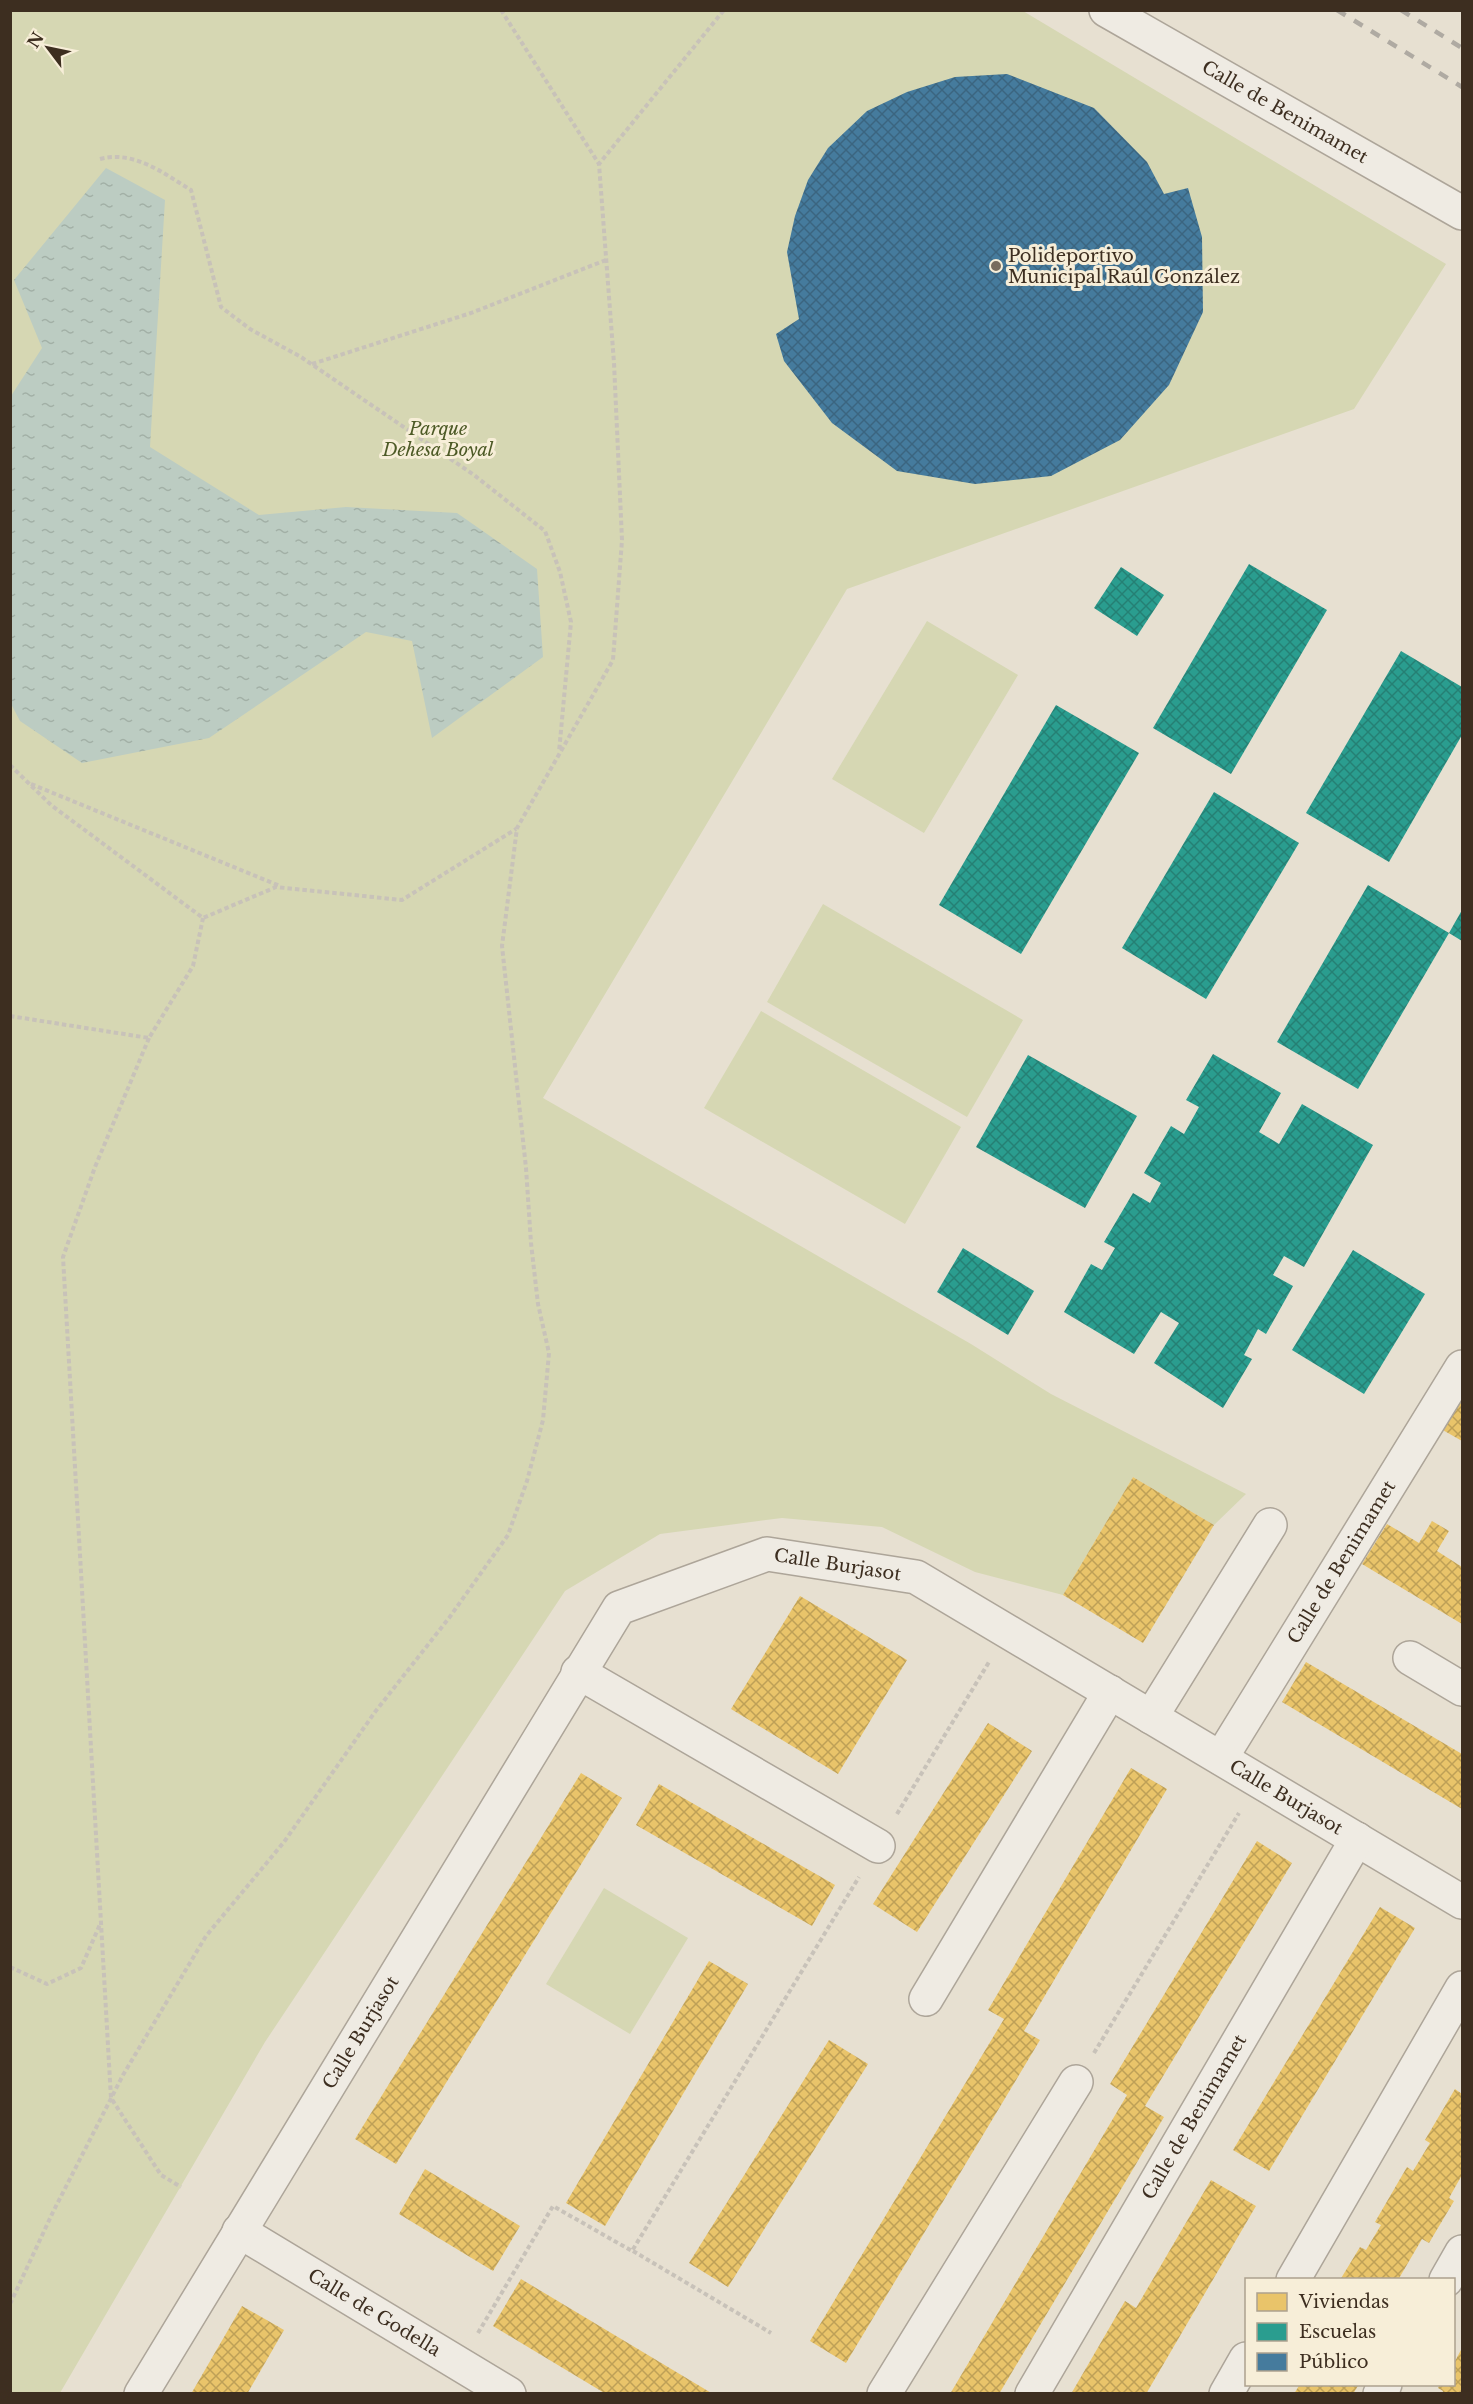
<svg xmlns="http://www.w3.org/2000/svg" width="1473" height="2404" viewBox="0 0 1473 2404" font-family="'Libre Baskerville',serif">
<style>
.green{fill:#d6d7b3}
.water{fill:url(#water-ripples)}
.homes{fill:url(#homes-cross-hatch)}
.schools{fill:url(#schools-cross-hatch)}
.public{fill:url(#public-cross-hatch)}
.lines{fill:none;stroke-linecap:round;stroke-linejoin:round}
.minor-casing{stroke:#ada599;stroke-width:36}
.path{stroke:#c8c2b9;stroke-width:4;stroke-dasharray:4.5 3;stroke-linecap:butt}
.minor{stroke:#efebe3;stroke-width:33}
.rail{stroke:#afaaa2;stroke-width:4.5;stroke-dasharray:10 10;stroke-linecap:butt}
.poi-dot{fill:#786c5e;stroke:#f7eed8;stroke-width:2}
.labels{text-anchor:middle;stroke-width:6;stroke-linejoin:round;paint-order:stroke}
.street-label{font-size:18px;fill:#3d2e20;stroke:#f7eed8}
.poi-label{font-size:18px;fill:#3d2e20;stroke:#f7eed8;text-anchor:start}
.park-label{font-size:18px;font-style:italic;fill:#4d5a26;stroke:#f7eed8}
</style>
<defs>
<pattern id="water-ripples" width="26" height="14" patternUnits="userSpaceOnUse" patternTransform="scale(1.5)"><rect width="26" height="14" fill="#bcccc2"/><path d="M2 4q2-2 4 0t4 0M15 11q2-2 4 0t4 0" fill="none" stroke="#a2b0a6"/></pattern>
<pattern id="homes-cross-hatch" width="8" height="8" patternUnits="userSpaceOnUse" patternTransform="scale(1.5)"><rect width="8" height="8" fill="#e9c46a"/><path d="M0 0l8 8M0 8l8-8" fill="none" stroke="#bea057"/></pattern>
<pattern id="schools-cross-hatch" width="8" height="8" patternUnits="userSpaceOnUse" patternTransform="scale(1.5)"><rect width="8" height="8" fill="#2a9d8f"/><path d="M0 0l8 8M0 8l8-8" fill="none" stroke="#258074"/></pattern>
<pattern id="public-cross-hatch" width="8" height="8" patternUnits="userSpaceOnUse" patternTransform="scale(1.5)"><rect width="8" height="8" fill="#457b9d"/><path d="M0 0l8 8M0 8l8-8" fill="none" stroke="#3b6580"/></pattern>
</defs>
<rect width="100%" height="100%" fill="#e7e0d1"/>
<g class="green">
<polygon points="11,11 1023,11 1446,264 1354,409 847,589 543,1098 971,1344 1051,1394 1246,1494 1214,1525 1133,1477 1063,1595 975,1572 882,1527 782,1518 660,1534 565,1591 265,2042 60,2393 11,2394"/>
<polygon points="927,621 1018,675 924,833 832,779"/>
<polygon points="823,904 1023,1020 967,1117 767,1002"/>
<polygon points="761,1011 961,1127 905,1224 704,1108"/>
<polygon points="604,1888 688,1938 630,2034 546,1984"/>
</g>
<polygon class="water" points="106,168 165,200 150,447 259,515 346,507 457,513 537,569 543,657 432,738 412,641 366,632 209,738 82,763 20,721 10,702 11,396 42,348 14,280"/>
<g class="homes">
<polygon points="1462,1393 1462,1441 1441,1429"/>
<polygon points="1133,1477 1214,1525 1143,1643 1063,1595"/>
<polygon points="1432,1521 1449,1531 1437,1551 1462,1567 1462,1624 1362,1564 1387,1524 1419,1543"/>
<polygon points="800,1596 907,1660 838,1774 731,1709"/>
<polygon points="1306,1662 1462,1754 1462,1809 1282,1702"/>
<polygon points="988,1723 1032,1751 917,1932 873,1904"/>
<polygon points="1131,1768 1167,1789 1024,2031 1040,2040 846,2363 810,2341 1004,2019 988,2010"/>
<polygon points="581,1773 622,1798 396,2164 355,2139"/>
<polygon points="659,1784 835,1885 812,1926 636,1825"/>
<polygon points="1257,1841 1292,1863 1145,2106 1164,2117 999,2394 950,2394 1127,2095 1110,2084"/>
<polygon points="1380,1907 1415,1928 1269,2171 1233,2150"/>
<polygon points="709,1961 748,1984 605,2226 566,2203"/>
<polygon points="829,2040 868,2064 728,2287 689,2263"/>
<polygon points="1455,2089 1462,2094 1462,2175 1449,2198 1454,2201 1429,2243 1422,2239 1398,2280 1340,2280 1360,2247 1366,2250 1381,2225 1375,2222 1407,2167 1413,2171 1430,2143 1425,2140"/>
<polygon points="425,2169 520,2226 493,2271 399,2214"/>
<polygon points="1211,2180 1256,2206 1146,2394 1071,2394 1125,2301 1136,2308"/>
<polygon points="521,2279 713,2394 606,2394 493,2326"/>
<polygon points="242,2306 284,2330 247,2394 191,2394"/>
<polygon points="1462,2348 1462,2394 1442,2394 1443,2391 1438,2388 1440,2384 1454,2384 1454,2363"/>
<polygon points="1300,2384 1359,2384 1353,2394 1294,2394"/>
</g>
<g class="schools">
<polygon points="1249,564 1327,610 1231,774 1153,728"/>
<polygon points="1121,567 1164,595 1137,636 1094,608"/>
<polygon points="1401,651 1462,687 1462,735 1389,862 1306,813"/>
<polygon points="1056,705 1139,753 1021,954 939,905"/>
<polygon points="1214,792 1299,843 1206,999 1122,948"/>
<polygon points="1368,885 1449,933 1358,1089 1277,1042"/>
<polygon points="1462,910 1462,941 1449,933"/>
<polygon points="1213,1054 1281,1093 1259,1132 1279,1144 1302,1104 1373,1145 1304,1267 1284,1256 1273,1275 1293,1286 1266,1334 1258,1329 1244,1355 1252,1359 1223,1408 1154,1363 1179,1323 1161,1312 1134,1354 1064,1312 1091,1264 1102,1270 1115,1248 1104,1242 1133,1193 1150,1203 1161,1183 1144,1173 1171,1126 1184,1134 1199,1107 1186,1100"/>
<polygon points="1028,1055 1137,1116 1085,1208 976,1147"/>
<polygon points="963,1248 1034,1291 1008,1335 937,1292"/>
<polygon points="1353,1250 1425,1294 1364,1394 1292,1350"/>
</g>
<polygon class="public" points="1007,74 1094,108 1147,162 1164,194 1188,188 1202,237 1203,312 1169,385 1120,440 1051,476 975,484 897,471 832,423 784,361 776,334 799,319 787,252 795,216 808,180 828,148 867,111 907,92 955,77"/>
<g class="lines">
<g class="minor-casing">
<g id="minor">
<path id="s1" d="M 1106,10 L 1462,213"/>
<polyline points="1410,1658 1462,1689"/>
<polyline points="578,1672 878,1846"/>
<polyline points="1151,1717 1270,1525"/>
<path id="s2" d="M 1221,1758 L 1462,1367"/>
<polyline points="926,1999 1110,1692"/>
<path id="s3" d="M 239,2231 L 509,2394"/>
<polyline points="1293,2280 1462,1988"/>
<polyline points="1446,2280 1462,2252"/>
<path id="s4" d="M 141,2394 L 619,1608 L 767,1554 L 916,1577 L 1462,1902"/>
<polyline points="884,2394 1076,2082"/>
<path id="s5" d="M 1032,2394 L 1357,1839"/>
<polyline points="1226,2394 1246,2359"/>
<polyline points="1380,2394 1385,2384"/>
</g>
</g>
<g class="path">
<polyline points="501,10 599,164"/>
<path d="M 100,159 C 134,150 163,173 191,190 L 221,307 L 250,329 L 301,357 L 474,475 L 545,531 L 560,572 L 571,622 L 559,752"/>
<polyline points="312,364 471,313 606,260"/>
<polyline points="10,765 51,805 203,918 276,887 402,900 516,829"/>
<polyline points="31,784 280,886"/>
<polyline points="10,1016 149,1038 193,966 203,918"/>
<polyline points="149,1038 95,1167 63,1257 111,2098 161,2175 181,2187"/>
<polyline points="897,1814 989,1662"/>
<polyline points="10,1967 47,1984 81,1968 101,1922"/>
<polyline points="1094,2053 1239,1813"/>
<polyline points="633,2251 771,2333"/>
<polyline points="10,2304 53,2212 123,2075 206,1936 284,1842 375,1712 449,1618 508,1535 527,1481 543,1420 549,1353 538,1304 531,1243 526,1168 502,946 517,828 613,660 622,540 614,363 599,164 724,10"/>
<polyline points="478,2333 553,2206 632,2251 859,1877"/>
</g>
<use href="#minor" class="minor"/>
<g class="rail">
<polyline points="1337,10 1462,87"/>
<polyline points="1401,10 1462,48"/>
</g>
</g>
<circle class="poi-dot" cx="996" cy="266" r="6"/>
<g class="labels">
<g class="street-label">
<text dy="6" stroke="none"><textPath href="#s1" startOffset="206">Calle de Benimamet</textPath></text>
<text dy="6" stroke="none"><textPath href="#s2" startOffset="230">Calle de Benimamet</textPath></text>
<text dy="6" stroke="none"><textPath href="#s4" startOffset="1149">Calle Burjasot</textPath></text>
<text dy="6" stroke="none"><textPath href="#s4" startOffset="1659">Calle Burjasot</textPath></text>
<text dy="6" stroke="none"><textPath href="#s4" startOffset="423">Calle Burjasot</textPath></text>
<text dy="6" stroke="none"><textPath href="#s5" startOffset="321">Calle de Benimamet</textPath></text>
<text dy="6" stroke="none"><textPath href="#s3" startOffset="158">Calle de Godella</textPath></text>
</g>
<g class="poi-label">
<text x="1008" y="262">Polideportivo<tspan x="1008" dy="21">Municipal Raúl González</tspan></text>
</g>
<g class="park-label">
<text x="438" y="435">Parque<tspan x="438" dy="21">Dehesa Boyal</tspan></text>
</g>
</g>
<rect width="1473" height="2404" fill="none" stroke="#3d2e20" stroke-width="24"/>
<rect x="1245" y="2278" width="210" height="108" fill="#f7eed8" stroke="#ada18e" stroke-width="1.5"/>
<rect x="1257" y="2293" width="30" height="18" fill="#e9c46a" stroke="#ada18e" stroke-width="1.5"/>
<text x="1299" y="2308" font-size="18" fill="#3d2e20">Viviendas</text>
<rect x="1257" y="2323" width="30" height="18" fill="#2a9d8f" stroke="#ada18e" stroke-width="1.5"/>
<text x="1299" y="2338" font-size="18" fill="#3d2e20">Escuelas</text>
<rect x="1257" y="2353" width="30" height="18" fill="#457b9d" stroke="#ada18e" stroke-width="1.5"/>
<text x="1299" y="2368" font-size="18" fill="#3d2e20">Público</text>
<g transform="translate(48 48) rotate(302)" stroke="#f7eed8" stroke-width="4.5" paint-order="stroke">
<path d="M0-4.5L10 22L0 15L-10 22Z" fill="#3d2e20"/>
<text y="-9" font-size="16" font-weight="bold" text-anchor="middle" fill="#3d2e20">N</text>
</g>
</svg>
